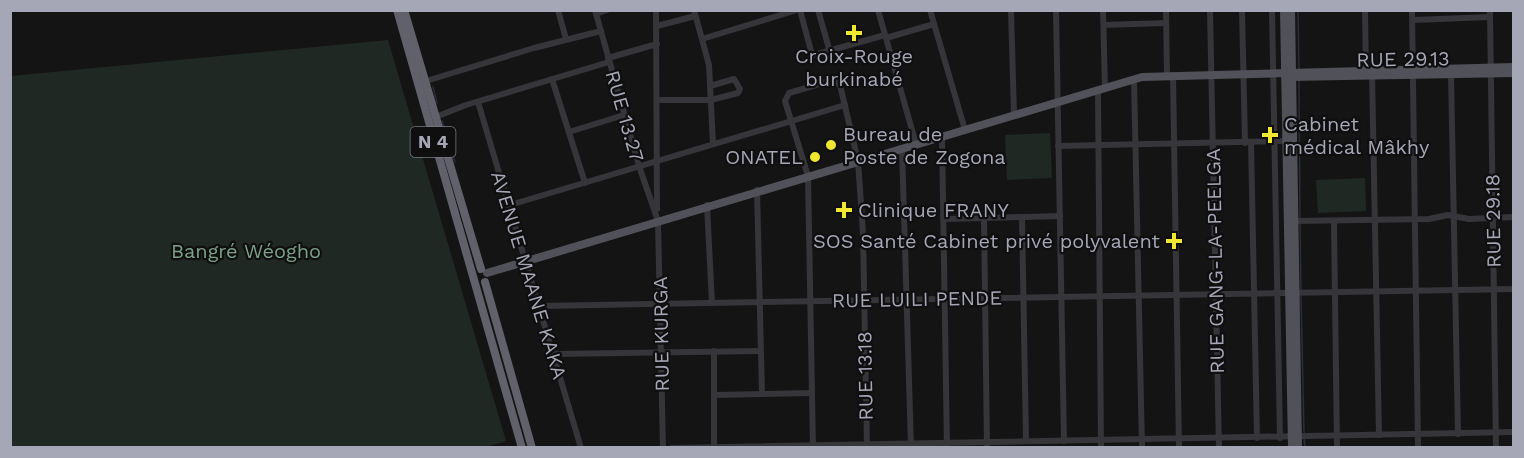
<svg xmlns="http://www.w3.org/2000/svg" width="1524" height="458" viewBox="0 0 1524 458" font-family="'Work Sans',sans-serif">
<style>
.green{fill:#202823}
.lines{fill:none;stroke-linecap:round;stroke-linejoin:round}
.stream{stroke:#2a2e39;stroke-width:1.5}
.minor{stroke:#35353a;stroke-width:6}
.major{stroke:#515159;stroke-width:8}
.highway{stroke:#61616b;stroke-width:8}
.poi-dot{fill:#f1e730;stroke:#0f0f10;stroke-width:2}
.labels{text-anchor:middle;stroke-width:4.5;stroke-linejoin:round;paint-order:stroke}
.shield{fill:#0f0f10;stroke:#787984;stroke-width:1.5}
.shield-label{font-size:18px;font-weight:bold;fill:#a5a6b6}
.poi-label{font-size:20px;fill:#a5a6b6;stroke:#0f0f10;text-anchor:start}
.street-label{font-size:20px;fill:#a5a6b6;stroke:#0f0f10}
.park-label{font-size:20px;fill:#7ca189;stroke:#0f0f10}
</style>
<rect width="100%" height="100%" fill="#141415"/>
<g class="green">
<polygon points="388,40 506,441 483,448 11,447 11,76"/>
<polygon points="1050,133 1052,178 1007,180 1005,135"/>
<polygon points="1365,178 1366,211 1318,213 1316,180"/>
</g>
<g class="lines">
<g class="stream">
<polyline points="1298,10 1299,70"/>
<polyline points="1299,80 1300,220"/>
<polyline points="433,87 437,103"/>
<polyline points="442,121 455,162"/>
<polyline points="1300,224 1301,292"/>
<polyline points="1301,296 1304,433"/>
<polyline points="1304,437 1305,448"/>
</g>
<g class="minor">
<polyline points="558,10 566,39"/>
<polyline points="595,10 639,166 658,221 663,448"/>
<polyline points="656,10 657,209"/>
<polyline points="694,10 709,65 713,144"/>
<polyline points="800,10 811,51 814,55 885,35"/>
<polyline points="818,10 830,52"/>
<polyline points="878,10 916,144"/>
<polyline points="930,10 965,130"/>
<polyline points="1011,10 1014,115"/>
<polyline points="1056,10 1064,441"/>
<polyline points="1103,10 1105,88"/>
<polyline points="1166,10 1167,75"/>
<polyline points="1210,10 1219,448"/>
<polyline points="1242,10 1245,143"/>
<polyline points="1272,10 1280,438"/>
<polyline points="1365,10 1366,75"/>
<polyline points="1412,10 1418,448"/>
<polyline points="1490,10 1496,448"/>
<polyline points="596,14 607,10"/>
<polyline points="1413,20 1490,17"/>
<polyline points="1104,25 1166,23"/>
<polyline points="657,26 695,16"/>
<polyline points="886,38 934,24"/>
<polyline points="702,39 797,10"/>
<polyline points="608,58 657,44"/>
<polyline points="1372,73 1379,435"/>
<polyline points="1451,74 1458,434"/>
<polyline points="1173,75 1179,448"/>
<polyline points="552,79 585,183"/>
<polyline points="1134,79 1142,448"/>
<polyline points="426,81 534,48 601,31"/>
<polyline points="1098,91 1101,448"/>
<polyline points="658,100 711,100 738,93 740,89 734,79 710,86"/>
<polyline points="478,102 581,448"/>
<polyline points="433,118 466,105 609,62"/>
<polyline points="569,132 624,115"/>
<polyline points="942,137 947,448"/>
<polyline points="1251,142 1257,438"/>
<polyline points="1058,146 1286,141"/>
<polyline points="902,148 911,447"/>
<polyline points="757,190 762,394"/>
<polyline points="510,205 845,105"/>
<polyline points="707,205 712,303"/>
<polyline points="1022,217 1026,441"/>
<polyline points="984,218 987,448"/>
<polyline points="945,219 1060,216"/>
<polyline points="1294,221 1429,219 1448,215 1469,219 1514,217"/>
<polyline points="1334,221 1337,448"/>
<polyline points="539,306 1514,289"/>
<polyline points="714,351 714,448"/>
<polyline points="553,354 760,351"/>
<polyline points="714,395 812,393"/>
<polyline points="672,448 1514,432"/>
<polyline points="813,448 808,176 785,101 789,93 833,80 840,85 858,161 863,233 867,447"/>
</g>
<g class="major">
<polyline points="1284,10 1292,448"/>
<polyline points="1291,10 1298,448"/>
<polyline points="1288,77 1514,73"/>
<polyline points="487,273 1142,77 1514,67"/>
</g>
<g class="highway">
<polyline points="397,10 522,448"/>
<polyline points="404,10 481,269"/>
<polyline points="485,282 532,448"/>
</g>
</g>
<g class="poi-dot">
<path d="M851 24h6v6h6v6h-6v6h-6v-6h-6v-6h6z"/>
<path d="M1267 126h6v6h6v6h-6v6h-6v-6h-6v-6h6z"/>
<circle cx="831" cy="145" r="6"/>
<circle cx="815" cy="157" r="6"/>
<path d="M841 201h6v6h6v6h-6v6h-6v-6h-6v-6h6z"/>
<path d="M1171 232h6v6h6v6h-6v6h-6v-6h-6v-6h6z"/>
</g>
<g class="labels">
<rect class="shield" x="410.5" y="127" width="45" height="30" rx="4.5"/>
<g class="shield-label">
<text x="433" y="148">N 4</text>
</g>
<g class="poi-label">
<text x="854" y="63" text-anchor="middle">Croix-Rouge<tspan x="854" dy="23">burkinabé</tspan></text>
<text x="1284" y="131">Cabinet<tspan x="1284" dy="23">médical Mâkhy</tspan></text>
<text x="843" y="141">Bureau de<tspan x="843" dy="23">Poste de Zogona</tspan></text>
<text x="803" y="164" text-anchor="end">ONATEL</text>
<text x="858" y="217">Clinique FRANY</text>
<text x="1160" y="248" text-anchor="end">SOS Santé Cabinet privé polyvalent</text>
</g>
<g class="street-label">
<text transform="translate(1403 59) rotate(-1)" y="7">RUE 29.13</text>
<text transform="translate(625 116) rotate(74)" y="7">RUE 13.27</text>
<text transform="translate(1493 221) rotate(-91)" y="7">RUE 29.18</text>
<text transform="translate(1215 261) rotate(-91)" y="7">RUE GANG-LA-PEELGA</text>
<text transform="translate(529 275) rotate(73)" y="7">AVENUE MAANE KAKA</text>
<text transform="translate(917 299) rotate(-1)" y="7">RUE LUILI PENDE</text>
<text transform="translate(661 334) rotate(-91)" y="7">RUE KURGA</text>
<text transform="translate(865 376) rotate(-91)" y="7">RUE 13.18</text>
</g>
<g class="park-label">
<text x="246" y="258">Bangré Wéogho</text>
</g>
</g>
<rect width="1524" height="458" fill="none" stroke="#a5a6b6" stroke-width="24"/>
</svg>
